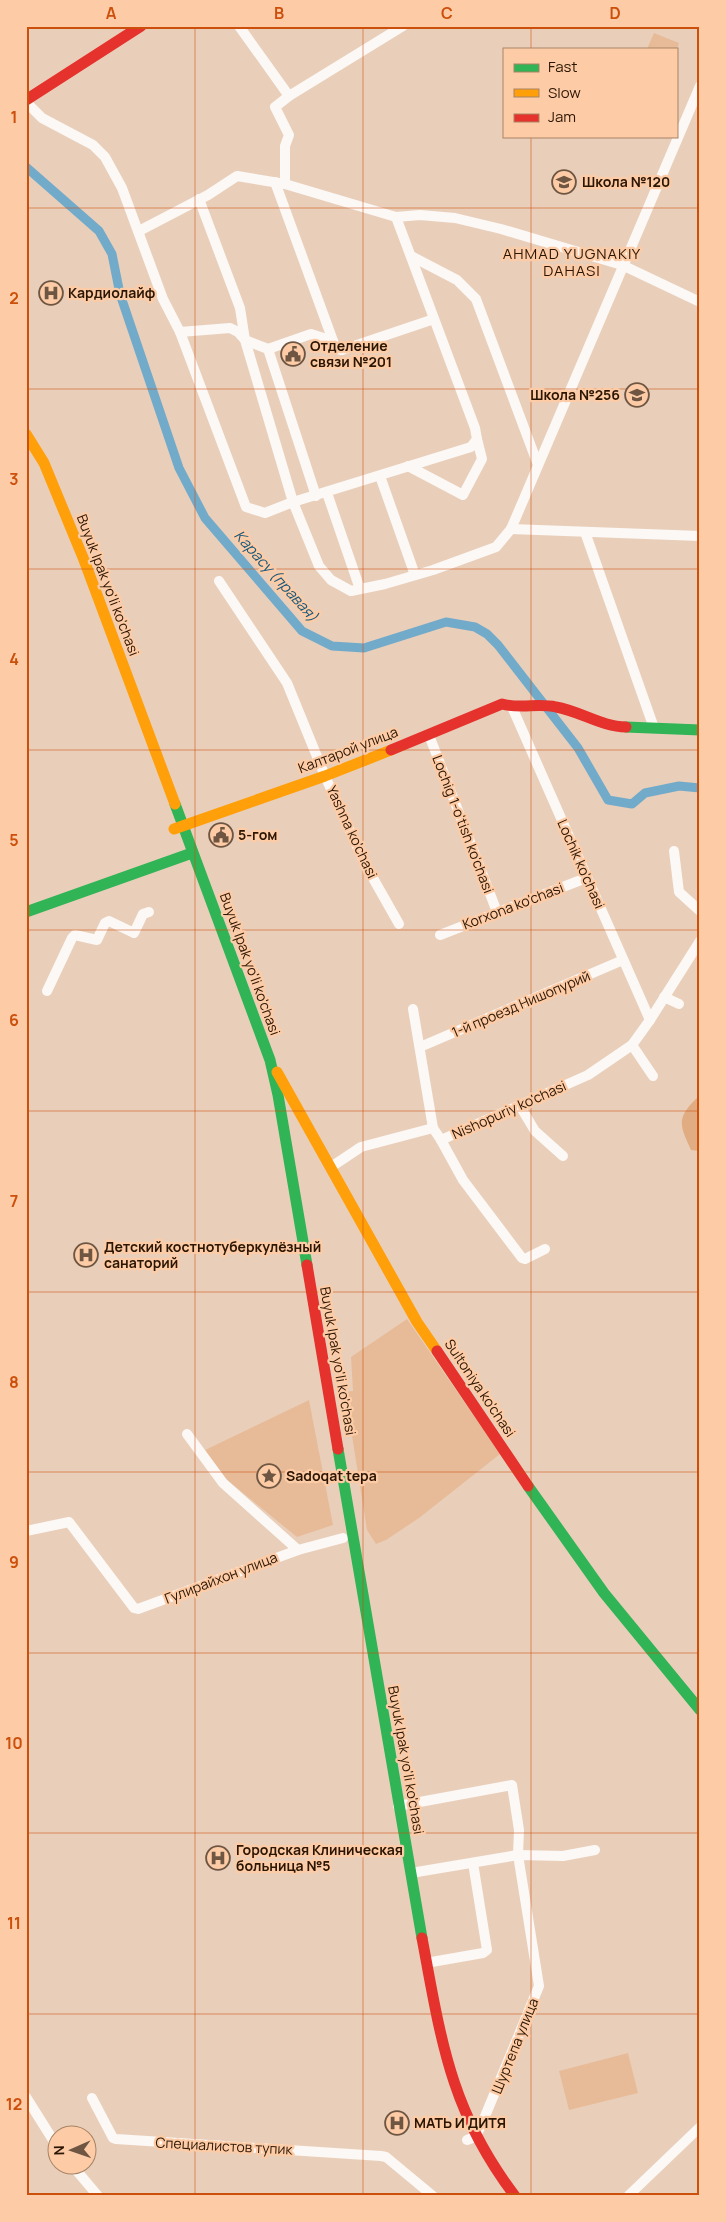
<svg xmlns="http://www.w3.org/2000/svg" width="726" height="2222" viewBox="0 0 726 2222" font-family="Manrope,sans-serif">
<style>
.green{fill:#e7bb98}
.forest{fill:#e1ac81}
.lines{fill:none;stroke-linecap:round;stroke-linejoin:round}
.canal{stroke:#72aaca;stroke-width:9}
.street{stroke:#fcf8f5;stroke-width:10}
.fast{stroke:#30b455;stroke-width:11}
.slow{stroke:#ff9f0a;stroke-width:11}
.jam{stroke:#e5322d;stroke-width:11}
.grid{fill:none;stroke:#cc4f0b;stroke-width:1;stroke-opacity:0.55}
.labels{text-anchor:middle;stroke-width:4.5;stroke-linejoin:round;paint-order:stroke}
.poi-label{font-size:14px;font-weight:bold;fill:#2b1503;stroke:#fdcca6;text-anchor:start}
.street-label{font-size:14px;fill:#2b1503;stroke:#fdcca6}
.neighbourhood-label{font-size:15px;letter-spacing:1px;fill:#2b1503;stroke:#fdcca6}
.water-label{font-size:15px;font-style:italic;fill:#14587d;stroke:#fdcca6}
.neatline{fill:none;stroke:#cc4f0b;stroke-width:2}
.grid-label{font-size:16px;text-anchor:middle;font-weight:bold;fill:#cc4f0b}
</style>
<rect width="100%" height="100%" fill="#e9cfba"/>
<g class="green">
<polygon points="654,33 679,43 677,49 647,49"/>
<polygon points="407,1319 500,1454 419,1518 386,1540 376,1544 367,1530 345,1392 353,1391 351,1357"/>
<polygon points="309,1400 333,1525 297,1537 221,1475 203,1451"/>
<polygon points="628,2053 638,2093 569,2110 559,2071"/>
</g>
<path class="forest" d="M 700,1095 L 700,1151 L 691,1150 C 678,1122 677,1117 700,1095 Z"/>
<g class="lines">
<polyline class="canal" points="26,167 99,231 112,254 120,294 179,468 205,518 302,631 332,646 364,648 446,622 475,627 487,634 498,645 578,748 608,800 632,804 645,793 679,786 700,788"/>
<g class="street">
<polyline points="239,26 289,96"/>
<polyline points="26,102 42,118 93,145 105,157 122,188 163,299 180,332 246,507 265,513 293,502 471,447 477,439 475,428 396,217"/>
<polyline points="275,182 336,349 342,350 434,319"/>
<polyline points="285,184 285,146 289,135 275,107 289,96 403,26"/>
<polyline points="199,199 240,308 245,340 268,349 316,496"/>
<polyline points="139,231 208,195 237,176 285,184 396,217 420,215 455,218 501,229 622,265 700,302"/>
<polyline points="411,256 457,280 476,299 538,465"/>
<polyline points="180,332 230,328 238,332 245,340 293,502 319,566 331,580 351,591 385,584 433,570 496,547 511,529 700,86"/>
<polyline points="268,349 311,334 333,341"/>
<polyline points="408,466 463,495 482,459 477,439"/>
<polyline points="380,476 415,575"/>
<polyline points="327,493 360,589"/>
<polyline points="511,529 700,536"/>
<polyline points="585,532 654,728"/>
<polyline points="219,581 287,683 325,776 365,864 399,924"/>
<polyline points="512,707 650,1020"/>
<polyline points="429,735 497,912"/>
<polyline points="674,851 679,892 700,911"/>
<polyline points="440,935 586,878"/>
<polyline points="47,991 72,938 75,935 97,940 105,923 109,921 134,933 143,914 149,912"/>
<polyline points="664,997 679,1004"/>
<polyline points="413,1009 433,1128"/>
<polyline points="632,1045 653,1076"/>
<polyline points="420,1047 623,960"/>
<polyline points="520,1106 535,1131 563,1156"/>
<polyline points="441,1140 463,1180 522,1258 525,1259 545,1249"/>
<polyline points="331,1167 361,1147 433,1128 441,1140 588,1075 632,1045 650,1020 700,941"/>
<polyline points="26,1531 69,1522 134,1608 138,1609 298,1550 223,1483 187,1434"/>
<polyline points="298,1550 343,1538"/>
<polyline points="398,1806 512,1785 519,1830 518,1855 539,1986 481,2126 475,2137 467,2140"/>
<polyline points="411,1873 518,1855 563,1856 595,1850"/>
<polyline points="426,1963 483,1953 487,1950 473,1863"/>
<polyline points="26,2097 58,2148"/>
<polyline points="92,2098 113,2138 116,2139 381,2156 386,2157 433,2196"/>
<polyline points="71,2164 98,2196"/>
<polyline points="628,2196 700,2127"/>
</g>
<g class="fast">
<polyline points="626,727 700,730"/>
<polyline points="175,804 270,1060 278,1095 307,1265"/>
<polyline points="26,912 192,853"/>
<polyline points="338,1449 422,1938"/>
<polyline points="528,1486 604,1593 700,1710"/>
</g>
<g class="slow">
<polyline points="26,434 44,463 84,560 175,804"/>
<polyline points="174,829 325,776 391,750"/>
<polyline points="277,1072 417,1322 437,1351"/>
</g>
<g class="jam">
<polyline points="26,100 141,26"/>
<path d="M 391,750 L 502,704 C 520,709 538,703 556,707 C 580,711 602,727 626,727"/>
<polyline points="307,1265 338,1449"/>
<polyline points="437,1351 528,1486"/>
<path d="M 422,1938 C 441,2039 450,2111 515,2196"/>
</g>
</g>
<path class="grid" d="M 195,26 L 195,2196M 363,26 L 363,2196M 531,26 L 531,49M 531,136 L 531,2196M 26,208 L 700,208M 26,389 L 700,389M 26,569 L 700,569M 26,750 L 700,750M 26,930 L 700,930M 26,1111 L 700,1111M 26,1292 L 700,1292M 26,1472 L 700,1472M 26,1653 L 700,1653M 26,1833 L 700,1833M 26,2014 L 700,2014"/>
<defs>
<g id="school-ring" transform="scale(1.25)"><circle r="9.5" fill="#fdcca6" stroke="#6e5643" stroke-width="1.5"/><path d="M0-5L7-2L0 1L-7-2ZM-4 1L0 2.5L4 1V4Q0 6-4 4Z" fill="#6e5643"/></g>
<g id="hospital-ring" transform="scale(1.25)"><circle r="9.5" fill="#fdcca6" stroke="#6e5643" stroke-width="1.5"/><path d="M-5-5h3v3.5h4V-5h3V5h-3V1.5h-4V5h-3Z" fill="#6e5643"/></g>
<g id="civic-ring" transform="scale(1.25)"><circle r="9.5" fill="#fdcca6" stroke="#6e5643" stroke-width="1.5"/><path d="M-.6-6.5H3V-4.5H.6V-3L4-1V1h2V6H-6V1h2V-1L-.6-3ZM-1.2 2.5V6h2.4V2.5Z" fill="#6e5643"/></g>
<g id="sight-ring" transform="scale(1.25)"><circle r="9.5" fill="#fdcca6" stroke="#6e5643" stroke-width="1.5"/><path d="M0-6L1.8-2.2L6-1.7L2.9 1.2L3.7 5.4L0 3.3L-3.7 5.4L-2.9 1.2L-6-1.7L-1.8-2.2Z" fill="#6e5643"/></g>
</defs>
<g fill-rule="evenodd">
<use href="#school-ring" x="564" y="182"/>
<use href="#hospital-ring" x="51" y="293"/>
<use href="#civic-ring" x="293" y="354"/>
<use href="#school-ring" x="637" y="395"/>
<use href="#civic-ring" x="221" y="835"/>
<use href="#hospital-ring" x="86" y="1255"/>
<use href="#sight-ring" x="269" y="1476"/>
<use href="#hospital-ring" x="218" y="1858"/>
<use href="#hospital-ring" x="397" y="2123"/>
</g>
<g class="labels">
<g class="poi-label">
<text x="582" y="187">Школа №120</text>
<text x="68" y="298">Кардиолайф</text>
<text x="310" y="351">Отделение<tspan x="310" dy="16">связи №201</tspan></text>
<text x="620" y="400" text-anchor="end">Школа №256</text>
<text x="238" y="840">5-гом</text>
<text x="104" y="1252">Детский костнотуберкулёзный<tspan x="104" dy="16">санаторий</tspan></text>
<text x="286" y="1481">Sadoqat tepa</text>
<text x="236" y="1855">Городская Клиническая<tspan x="236" dy="16">больница №5</tspan></text>
<text x="414" y="2128">МАТЬ И ДИТЯ</text>
</g>
<g class="street-label">
<text transform="translate(108 585) rotate(69)" y="5">Buyuk Ipak yo'li ko'chasi</text>
<text transform="translate(348 750) rotate(-21)" y="5">Калтарой улица</text>
<text transform="translate(463 824) rotate(69)" y="5">Lochig 1-o'tish ko'chasi</text>
<text transform="translate(352 832) rotate(65)" y="5">Yashna ko'chasi</text>
<text transform="translate(581 864) rotate(66)" y="5">Lochik ko'chasi</text>
<text transform="translate(513 906) rotate(-21)" y="5">Korxona ko'chasi</text>
<text transform="translate(250 964) rotate(70)" y="5">Buyuk Ipak yo'li ko'chasi</text>
<text transform="translate(521 1004) rotate(-23)" y="5">1-й проезд Нишопурий</text>
<text transform="translate(509 1110) rotate(-24)" y="5">Nishopuriy ko'chasi</text>
<text transform="translate(338 1361) rotate(80)" y="5">Buyuk Ipak yo'li ko'chasi</text>
<text transform="translate(480 1388) rotate(56)" y="5">Sultoniya ko'chasi</text>
<text transform="translate(221 1578) rotate(-21)" y="5">Гулирайхон улица</text>
<text transform="translate(406 1760) rotate(80)" y="5">Buyuk Ipak yo'li ko'chasi</text>
<text transform="translate(515 2046) rotate(-68)" y="5">Шуртепа улица</text>
<text transform="translate(224 2146) rotate(3)" y="5">Специалистов тупик</text>
</g>
<g class="neighbourhood-label">
<text x="572" y="259">AHMAD YUGNAKIY<tspan x="572" dy="17">DAHASI</tspan></text>
</g>
<g class="water-label">
<text transform="translate(276 576) rotate(48)" y="5">Карасу (правая)</text>
</g>
</g>
<rect width="726" height="2222" fill="none" stroke="#fdcca6" stroke-width="55"/>
<rect x="503" y="48" width="175" height="90" fill="#fdcca6" stroke="#a98365"/>
<rect x="514" y="64" width="25" height="8" fill="#30b455" stroke="#a98365"/>
<text x="548" y="72" font-size="15" fill="#2b1503">Fast</text>
<rect x="514" y="89" width="25" height="8" fill="#ff9f0a" stroke="#a98365"/>
<text x="548" y="98" font-size="15" fill="#2b1503">Slow</text>
<rect x="514" y="114" width="25" height="8" fill="#e5322d" stroke="#a98365"/>
<text x="548" y="122" font-size="15" fill="#2b1503">Jam</text>
<g transform="translate(72 2150) rotate(268)"><circle r="24" fill="#fdcca6" stroke="#a98365"/>
<path d="M0-4L9 19L0 12L-9 19Z" fill="#6e5643"/>
<text y="-8" font-size="14" font-weight="bold" text-anchor="middle" fill="#2b1503">N</text>
</g>
<rect x="28" y="28" width="670" height="2166" class="neatline"/>
<g class="grid-label">
<text x="111" y="19">A</text>
<text x="279" y="19">B</text>
<text x="447" y="19">C</text>
<text x="615" y="19">D</text>
<text x="14" y="123">1</text>
<text x="14" y="304">2</text>
<text x="14" y="485">3</text>
<text x="14" y="665">4</text>
<text x="14" y="846">5</text>
<text x="14" y="1026">6</text>
<text x="14" y="1207">7</text>
<text x="14" y="1388">8</text>
<text x="14" y="1568">9</text>
<text x="14" y="1749">10</text>
<text x="14" y="1929">11</text>
<text x="14" y="2110">12</text>
</g>
</svg>
